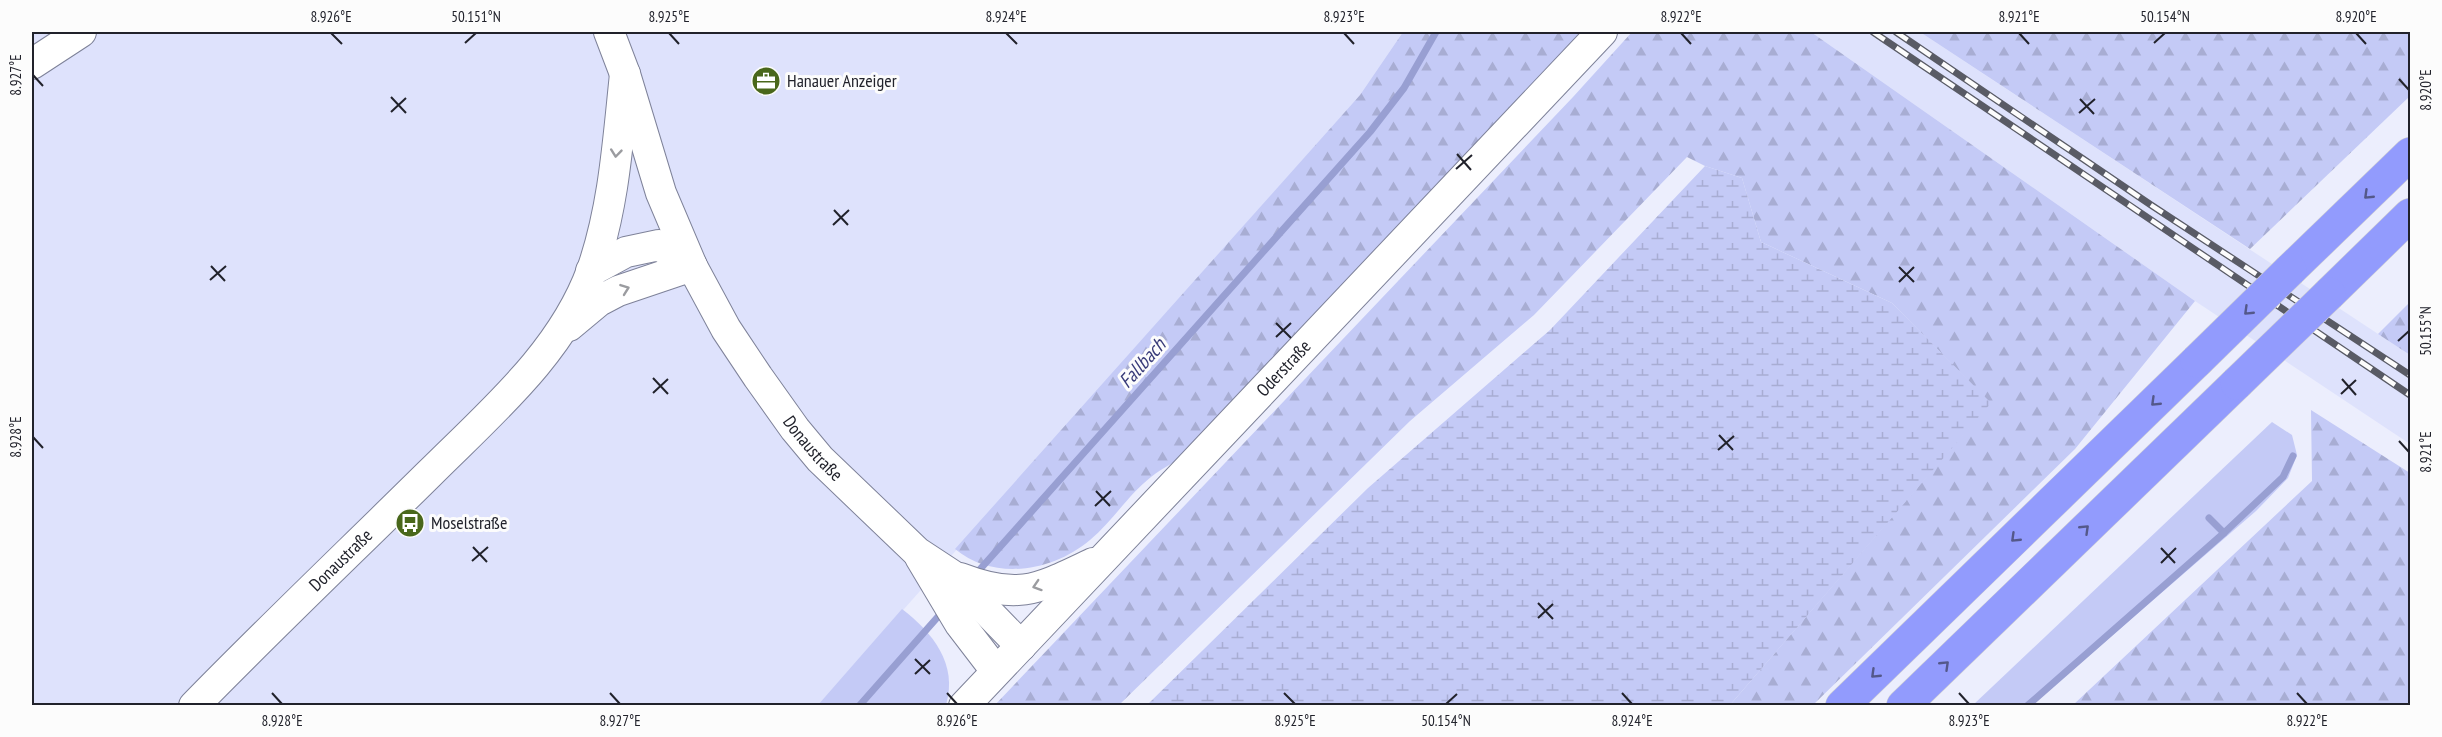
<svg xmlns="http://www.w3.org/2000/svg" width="2442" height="737" viewBox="0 0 2442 737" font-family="'PT Sans Narrow',sans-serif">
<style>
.built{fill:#dee2fc}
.green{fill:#c4caf6}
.forest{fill:url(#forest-firs)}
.wetland{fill:url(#wetland-marsh)}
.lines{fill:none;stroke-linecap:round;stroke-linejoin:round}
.stream{stroke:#989fd2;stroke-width:7}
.minor-casing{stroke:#7e8299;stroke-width:32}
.highway-casing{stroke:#ceced0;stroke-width:34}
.minor{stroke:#fff;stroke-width:30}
.highway{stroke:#929bfd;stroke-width:33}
.rail-casing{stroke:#595b65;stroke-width:7}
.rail{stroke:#fcfcfc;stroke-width:4.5;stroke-dasharray:14;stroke-linecap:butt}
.highway-bridge-casing{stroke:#ceced0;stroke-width:34;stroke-linecap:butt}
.highway-bridge{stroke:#929bfd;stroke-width:33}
.oneway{stroke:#9b9ca0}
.oneway2{stroke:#54588a}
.ticks{fill:none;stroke:#21222b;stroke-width:2}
.labels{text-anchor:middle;stroke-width:6;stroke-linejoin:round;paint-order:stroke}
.poi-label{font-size:18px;fill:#21222b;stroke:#fcfcfc;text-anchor:start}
.street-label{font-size:18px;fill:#21222b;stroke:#fcfcfc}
.water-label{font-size:20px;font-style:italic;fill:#393c7a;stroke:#fcfcfc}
.neatline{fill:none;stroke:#21222b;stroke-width:2}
.ticks-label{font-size:15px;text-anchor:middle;fill:#21222b}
</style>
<defs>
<pattern id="forest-firs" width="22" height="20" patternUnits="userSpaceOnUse" patternTransform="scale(1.5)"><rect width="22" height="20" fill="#c4caf6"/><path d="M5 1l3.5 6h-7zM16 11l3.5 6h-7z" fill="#a8add3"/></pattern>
<pattern id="wetland-marsh" width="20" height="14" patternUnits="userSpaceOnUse" patternTransform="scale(1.5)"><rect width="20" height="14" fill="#c4caf6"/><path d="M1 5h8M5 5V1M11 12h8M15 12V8" fill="none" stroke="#a8add3"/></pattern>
</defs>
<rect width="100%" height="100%" fill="#eceefd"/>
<g class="built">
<polygon points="32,32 1403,32 1360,95 818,706 32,705"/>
<polygon points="1811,32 1920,32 2410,355 2410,444 2195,301"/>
</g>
<g class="green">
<polygon points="2272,422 2292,435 2297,455 2288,478 2256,511 2032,705 1973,705"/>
<path d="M 902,609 C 933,633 958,664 946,705 L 818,705 Z"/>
</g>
<g class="forest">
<path d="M 1403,32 L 1584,32 L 1194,451 C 1180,459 1164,467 1151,477 C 1128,495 1112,522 1090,540 C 1052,572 994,581 955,549 L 1360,95 Z"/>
<polygon points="1632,32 1811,32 2195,301 2075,449 1813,705 1730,705 1990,403 1892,303 1761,242 1742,178 1705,166 1687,157 1534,315 1410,421 1119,705 994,706 1573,97"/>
<polygon points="1920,32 2410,32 2410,96 2250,249"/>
<polygon points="2410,302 2410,355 2378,334"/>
<polygon points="2311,410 2410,473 2410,705 2073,705 2312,481"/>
</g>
<polygon class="wetland" points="1705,166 1742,178 1761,242 1892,303 1991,403 1730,705 1147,705 1368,488 1550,330"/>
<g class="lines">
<g class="stream">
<polyline points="2209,518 2224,533 2283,477 2293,456"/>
<polyline points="974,576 1370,132 1404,88 1436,32"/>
<polyline points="859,706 943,611"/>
<polyline points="2027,706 2224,533"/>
</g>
<g class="minor-casing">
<g id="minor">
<path id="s1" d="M 609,32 L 625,74 L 661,193 L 692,266 L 726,329 L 758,377 L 795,429 L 820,459 L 917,552 L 952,575 L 1021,646"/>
<polyline points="32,64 81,32"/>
<polyline points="591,271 626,252 659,245 692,266"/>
<polyline points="569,326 599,301 618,291 692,266"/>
<polyline points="920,557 960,624 996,671"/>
<path d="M 960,578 C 1020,601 1038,589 1093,563"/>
<path id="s2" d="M 194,706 C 271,627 351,551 429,474 C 490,413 562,353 592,270 C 614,207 618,140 625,74"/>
<path id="s3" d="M 964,706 L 1602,32"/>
</g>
</g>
<g class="highway-casing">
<g id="highway">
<polyline points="2290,270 2410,154"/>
<polyline points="2329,294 2410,215"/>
<polyline points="1842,706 2197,361"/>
<polyline points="1903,706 2237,383"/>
</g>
</g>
<use href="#minor" class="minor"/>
<use href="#highway" class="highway"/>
<g class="rail-casing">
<g id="rail">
<polyline points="1873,32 2410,395"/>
<polyline points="1896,32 2151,205 2410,375"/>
</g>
</g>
<use href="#rail" class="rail"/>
<g class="highway-bridge-casing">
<g id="highway-bridge">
<polyline points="2197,361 2290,270"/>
<polyline points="2237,383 2329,294"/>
</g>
</g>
<use href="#highway-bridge" class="highway-bridge"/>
</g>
<defs><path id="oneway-chevron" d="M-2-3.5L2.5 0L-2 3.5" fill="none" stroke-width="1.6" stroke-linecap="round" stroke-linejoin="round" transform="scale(1.5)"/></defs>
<g class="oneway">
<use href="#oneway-chevron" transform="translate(616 153) rotate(96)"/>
<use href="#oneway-chevron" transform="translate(625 289) rotate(-20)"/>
<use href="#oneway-chevron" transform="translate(1037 586) rotate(162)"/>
</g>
<g class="oneway2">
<use href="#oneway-chevron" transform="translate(2368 195) rotate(136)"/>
<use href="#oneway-chevron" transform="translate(2248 311) rotate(136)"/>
<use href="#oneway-chevron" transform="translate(2155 402) rotate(136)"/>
<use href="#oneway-chevron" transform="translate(2085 529) rotate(-44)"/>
<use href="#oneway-chevron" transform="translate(2015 538) rotate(136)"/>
<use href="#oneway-chevron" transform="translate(1945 665) rotate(-44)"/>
<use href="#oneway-chevron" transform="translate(1875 674) rotate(136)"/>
</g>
<path class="ticks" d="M 331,33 L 342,44M 669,33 L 679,44M 1006,33 L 1017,44M 1344,33 L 1354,44M 1681,33 L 1691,44M 2019,33 L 2029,44M 2356,33 L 2366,44M 465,43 L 476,33M 2154,43 L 2165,33M 33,75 L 43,86M 2399,79 L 2409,90M 391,97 L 406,113M 2080,99 L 2094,114M 391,112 L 406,98M 2079,113 L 2095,99M 1457,154 L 1471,170M 1456,169 L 1472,155M 834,210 L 848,225M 833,225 L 849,210M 211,266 L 225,281M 1899,267 L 1914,282M 210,280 L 226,266M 1899,282 L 1914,267M 1276,323 L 1291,338M 1276,337 L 1291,323M 2398,341 L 2409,331M 653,378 L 668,394M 2342,379 L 2356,395M 653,393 L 668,379M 2341,394 L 2356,380M 1719,435 L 1733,450M 33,437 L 43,448M 2399,441 L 2409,452M 1718,450 L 1734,436M 1096,491 L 1110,506M 1095,506 L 1111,491M 473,547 L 487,562M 2161,548 L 2175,563M 472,561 L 488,547M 2161,563 L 2176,548M 1538,603 L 1553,619M 1538,618 L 1553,604M 915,659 L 930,674M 915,674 L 930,660M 272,693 L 282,704M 610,693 L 620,704M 947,693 L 957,704M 1284,693 L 1295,704M 1622,693 L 1632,704M 1959,693 L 1969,704M 2297,693 L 2307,704M 1446,704 L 1457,694"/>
<defs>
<g id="office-disc" transform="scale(1.5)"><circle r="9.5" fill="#49671b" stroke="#fcfcfc"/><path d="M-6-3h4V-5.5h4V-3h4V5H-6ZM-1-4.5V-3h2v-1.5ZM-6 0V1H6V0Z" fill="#fff"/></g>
<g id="bus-disc" transform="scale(1.5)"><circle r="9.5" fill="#49671b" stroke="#fcfcfc"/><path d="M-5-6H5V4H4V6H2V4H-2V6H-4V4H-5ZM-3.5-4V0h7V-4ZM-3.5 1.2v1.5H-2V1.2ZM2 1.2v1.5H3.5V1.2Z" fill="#fff"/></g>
</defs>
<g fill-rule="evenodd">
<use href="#office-disc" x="766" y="81"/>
<use href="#bus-disc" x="410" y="523"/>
</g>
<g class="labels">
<g class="poi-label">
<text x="787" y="87">Hanauer Anzeiger</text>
<text x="431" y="529">Moselstraße</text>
</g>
<g class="street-label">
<text dy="6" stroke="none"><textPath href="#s3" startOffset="465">Oderstraße</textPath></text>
<text dy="6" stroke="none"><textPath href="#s1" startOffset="468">Donaustraße</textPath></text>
<text dy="6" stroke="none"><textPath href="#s2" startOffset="207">Donaustraße</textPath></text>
</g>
<g class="water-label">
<text transform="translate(1142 363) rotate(-48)" y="7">Fallbach</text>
</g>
</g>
<rect width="2442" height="737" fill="none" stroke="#fcfcfc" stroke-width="66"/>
<rect x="33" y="33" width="2376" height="671" class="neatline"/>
<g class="ticks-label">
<text x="331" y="22">8.926°E</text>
<text x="476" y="22">50.151°N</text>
<text x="669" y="22">8.925°E</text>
<text x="1006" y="22">8.924°E</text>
<text x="1344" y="22">8.923°E</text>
<text x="1681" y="22">8.922°E</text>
<text x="2019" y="22">8.921°E</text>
<text x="2165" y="22">50.154°N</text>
<text x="2356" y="22">8.920°E</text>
<text transform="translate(16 75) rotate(-90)" y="5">8.927°E</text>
<text transform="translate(2426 90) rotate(-90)" y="5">8.920°E</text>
<text transform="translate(2426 331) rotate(-90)" y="5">50.155°N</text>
<text transform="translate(16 437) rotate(-90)" y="5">8.928°E</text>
<text transform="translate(2426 452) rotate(-90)" y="5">8.921°E</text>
<text x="282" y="726">8.928°E</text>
<text x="620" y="726">8.927°E</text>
<text x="957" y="726">8.926°E</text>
<text x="1295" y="726">8.925°E</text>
<text x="1446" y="726">50.154°N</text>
<text x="1632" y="726">8.924°E</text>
<text x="1969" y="726">8.923°E</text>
<text x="2307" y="726">8.922°E</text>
</g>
</svg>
